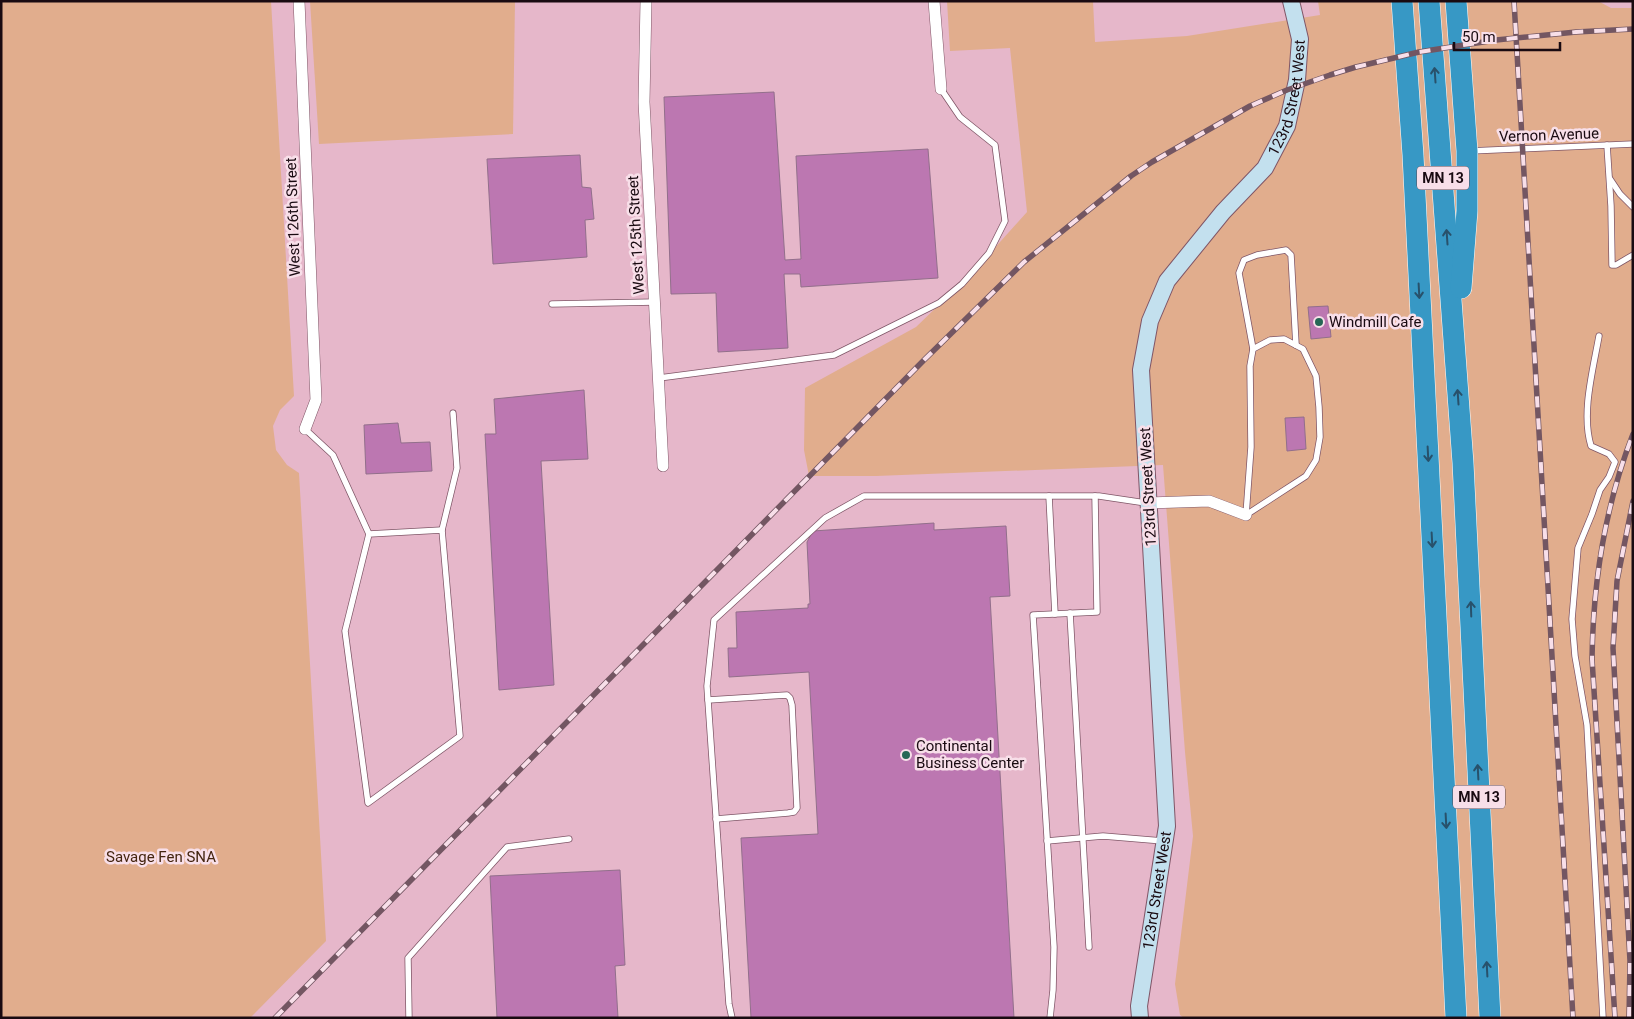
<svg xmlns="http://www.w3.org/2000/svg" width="1634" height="1019" viewBox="0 0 1634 1019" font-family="Roboto,sans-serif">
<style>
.green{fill:#e1ad8d}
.building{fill:#bc77b1;stroke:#926f8b}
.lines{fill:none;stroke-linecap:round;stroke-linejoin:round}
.lane-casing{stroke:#7f5667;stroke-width:7}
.street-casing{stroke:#7f5667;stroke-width:12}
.secondary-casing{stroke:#7f5667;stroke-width:18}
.highway-casing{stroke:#fff;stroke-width:22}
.lane{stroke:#fff;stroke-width:5.5}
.street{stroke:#fff;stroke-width:11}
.secondary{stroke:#c3e0ee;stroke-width:16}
.highway{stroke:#3798c5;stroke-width:21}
.rail-casing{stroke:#735662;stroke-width:5.5}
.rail{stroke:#f8dfe9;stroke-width:4;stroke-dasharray:11;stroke-linecap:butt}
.oneway{stroke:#28516b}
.poi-dot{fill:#266755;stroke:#f8dfe9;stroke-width:2}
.labels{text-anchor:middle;stroke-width:5;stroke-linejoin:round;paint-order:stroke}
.shield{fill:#f8dfe9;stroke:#5c4a52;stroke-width:1}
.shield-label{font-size:14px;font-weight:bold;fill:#190a11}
.street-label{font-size:15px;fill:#190a11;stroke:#f8dfe9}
.poi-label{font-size:15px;fill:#190a11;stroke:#f8dfe9;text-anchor:start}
.park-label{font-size:15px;fill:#442510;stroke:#f8dfe9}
</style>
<rect width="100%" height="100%" fill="#e6b7ca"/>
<g class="green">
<polygon points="1,1 271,1 294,396 280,410 273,426 276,450 287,465 299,473 326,941 250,1018 1,1018"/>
<polygon points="310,1 515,1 513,134 319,144"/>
<polygon points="947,1 1093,1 1095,42 1187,36 1320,15 1318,1 1598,1 1611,8 1633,8 1633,1018 1184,1018 1180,1015 1175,984 1193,836 1185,752 1163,465 876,476 809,476 804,450 805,388 916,327 973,272 1027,212 1010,48 950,51"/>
</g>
<g class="building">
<polygon points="774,92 785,260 801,259 796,156 928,149 938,278 801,287 800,274 784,274 788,348 718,352 716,293 671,294 664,97"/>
<polygon points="580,155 582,187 591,188 594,219 585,220 587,257 493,264 487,159"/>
<polygon points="1328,306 1331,337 1311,339 1308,307"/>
<polygon points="584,390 588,459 541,461 554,685 499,690 485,434 496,434 494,399"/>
<polygon points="1304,417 1306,449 1287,451 1285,418"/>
<polygon points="398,423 401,443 430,442 432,471 366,474 364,425"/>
<polygon points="934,523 934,530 1006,526 1010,596 990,597 1014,1018 751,1018 741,838 818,834 809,672 729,677 728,648 737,648 736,612 808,608 808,604 810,604 807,542 813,531"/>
<polygon points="620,870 625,965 615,966 618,1018 497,1018 490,876"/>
</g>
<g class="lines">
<g class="lane-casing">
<g id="lane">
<polyline points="1607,145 1611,206 1612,265 1616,265 1633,255"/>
<polyline points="1470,151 1633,144"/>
<polyline points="1610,179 1620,194 1633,207"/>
<polyline points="552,304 655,302"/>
<path d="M 1599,336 C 1593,370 1581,413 1591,446 L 1609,454 L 1615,462 L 1609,477 L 1600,490 L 1592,514 L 1578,548 L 1572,619 L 1575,656 L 1587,725 L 1603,1018"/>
<polygon points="1284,339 1303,349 1316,376 1319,407 1320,437 1316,460 1306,476 1246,515 1251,447 1250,366 1253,349 1270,340"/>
<polyline points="1253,349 1239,273 1244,260 1257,255 1286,250 1291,255 1296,345"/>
<polyline points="659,378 834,355 939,303 962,284 989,253 1005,221 995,145 960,117 941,89"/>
<polyline points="305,429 333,455 369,534 442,530 460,736 368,803 345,631 369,534"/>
<polyline points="1049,496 1055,614"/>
<polyline points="442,530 457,468 453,413"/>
<polyline points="1070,613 1089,947"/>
<polyline points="708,700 787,695 790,698 792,705 797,808 794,812 788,813 716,819"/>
<polyline points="1047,841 1103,836 1163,841"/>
<polyline points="409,1018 408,958 507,847 569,839"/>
<polyline points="732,1018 729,1004 707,686 714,620 825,518 864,496 1099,496 1146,503"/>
<polyline points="1050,1018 1053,990 1054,947 1033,615 1097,612 1095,496"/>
</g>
</g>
<g class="street-casing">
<g id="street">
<polyline points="299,1 316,400 305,429"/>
<polyline points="646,1 644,102 663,466"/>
<polyline points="934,1 941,89"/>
<polyline points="1148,503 1209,501 1246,515"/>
</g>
</g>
<g class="secondary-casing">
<g id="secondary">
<path id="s1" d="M 1140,1018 L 1139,1006 L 1167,826 L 1141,370 L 1150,321 L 1167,281 L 1223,212 L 1265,168 L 1287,126 L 1297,80 L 1300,39 L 1291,1"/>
</g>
</g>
<g class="highway-casing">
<g id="highway">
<polyline points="1402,1 1413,155 1456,1018"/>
<polyline points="1429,1 1463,463 1490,1018"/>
<polyline points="1456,1 1467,151 1467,211 1461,288"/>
</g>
</g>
<use href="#lane" class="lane"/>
<use href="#street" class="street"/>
<use href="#secondary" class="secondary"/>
<use href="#highway" class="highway"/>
<g class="rail-casing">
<g id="rail">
<polyline points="1514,1 1573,1018"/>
<polyline points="275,1018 924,360 1024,262 1131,176 1152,162 1250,106 1287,90 1330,75 1356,67 1419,52 1496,40 1576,32 1633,29"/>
<path d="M 1615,1018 L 1592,659 C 1593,582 1605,506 1633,434"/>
<polyline points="1629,1018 1630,961 1613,648 1617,581 1633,501"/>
</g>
</g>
<use href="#rail" class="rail"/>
</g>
<defs><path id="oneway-shaft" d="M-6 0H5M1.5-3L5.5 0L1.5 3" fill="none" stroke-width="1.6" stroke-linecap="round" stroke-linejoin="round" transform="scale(1.25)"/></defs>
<g class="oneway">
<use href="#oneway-shaft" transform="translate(1435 75) rotate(-94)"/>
<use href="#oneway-shaft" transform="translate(1447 237) rotate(-94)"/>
<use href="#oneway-shaft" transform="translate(1419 291) rotate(87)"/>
<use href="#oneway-shaft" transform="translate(1458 397) rotate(-94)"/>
<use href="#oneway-shaft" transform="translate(1428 454) rotate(87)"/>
<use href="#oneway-shaft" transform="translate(1432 540) rotate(87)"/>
<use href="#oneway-shaft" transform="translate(1471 609) rotate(-92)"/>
<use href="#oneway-shaft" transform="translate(1478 772) rotate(-93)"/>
<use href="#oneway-shaft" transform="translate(1446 821) rotate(87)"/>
<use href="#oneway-shaft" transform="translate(1487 969) rotate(-93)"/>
</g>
<g class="poi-dot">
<circle cx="1319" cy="322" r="5"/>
<circle cx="906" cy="755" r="5"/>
</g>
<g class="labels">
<g class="shield">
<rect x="1417" y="166.5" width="52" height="23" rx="4"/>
<rect x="1453" y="785.5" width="52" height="23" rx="4"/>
</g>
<g class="shield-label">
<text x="1443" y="183">MN 13</text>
<text x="1479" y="802">MN 13</text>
</g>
<g class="street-label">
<text dy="5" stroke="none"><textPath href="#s1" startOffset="969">123rd Street West</textPath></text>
<text transform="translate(1549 135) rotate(-2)" y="5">Vernon Avenue</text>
<text transform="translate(293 217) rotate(-92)" y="5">West 126th Street</text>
<text transform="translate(636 235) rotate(-93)" y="5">West 125th Street</text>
<text transform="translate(1148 487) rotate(-93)" y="5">123rd Street West</text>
<text dy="5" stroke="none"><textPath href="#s1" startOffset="129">123rd Street West</textPath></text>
</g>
<g class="poi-label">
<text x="1329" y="327">Windmill Cafe</text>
<text x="916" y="751">Continental<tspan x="916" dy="17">Business Center</tspan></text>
</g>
<g class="park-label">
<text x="161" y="862">Savage Fen SNA</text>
</g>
</g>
<rect width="1634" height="1019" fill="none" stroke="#190a11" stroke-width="5"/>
<path d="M1454 42v8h106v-8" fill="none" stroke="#190a11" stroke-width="2.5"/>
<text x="1462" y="42" font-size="15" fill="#190a11" stroke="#f8dfe9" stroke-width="4" paint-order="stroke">50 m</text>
</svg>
